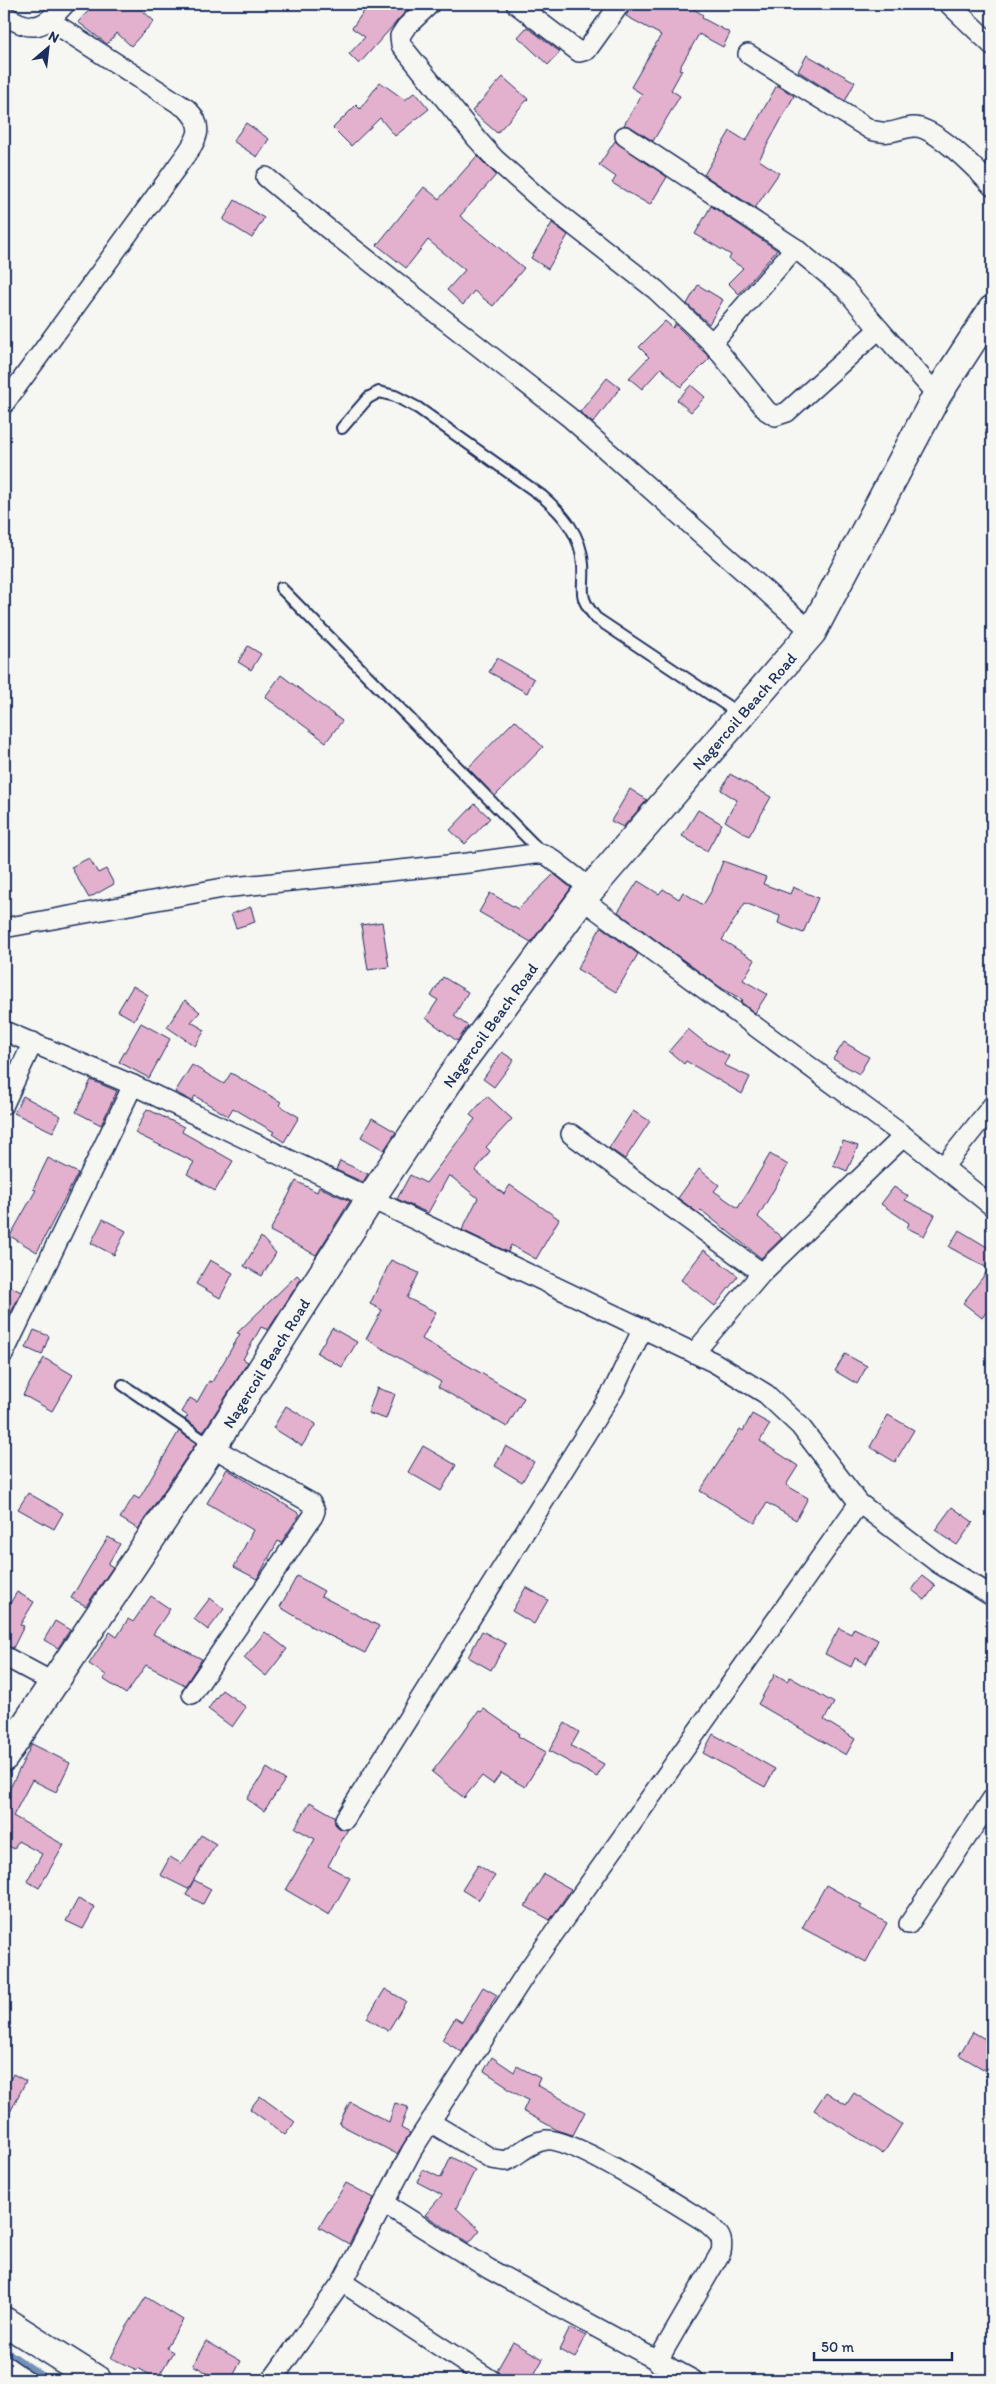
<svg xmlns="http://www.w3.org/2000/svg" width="996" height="2384" viewBox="0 0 996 2384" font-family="Itim,sans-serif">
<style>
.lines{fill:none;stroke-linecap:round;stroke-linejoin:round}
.stream{stroke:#7391b9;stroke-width:5.5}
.building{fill:#e3b1ce;stroke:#1b2f5e}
.lane-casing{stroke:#1b2f5e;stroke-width:14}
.street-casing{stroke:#1b2f5e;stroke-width:22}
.secondary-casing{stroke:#1b2f5e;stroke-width:31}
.lane{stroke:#f6f6f2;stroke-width:10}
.street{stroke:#f6f6f2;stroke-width:19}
.secondary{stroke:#f6f6f2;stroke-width:28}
.labels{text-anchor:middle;stroke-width:5;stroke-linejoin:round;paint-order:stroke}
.street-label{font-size:16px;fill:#1b2f5e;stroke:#f6f6f2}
</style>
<rect width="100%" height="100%" fill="#f6f6f2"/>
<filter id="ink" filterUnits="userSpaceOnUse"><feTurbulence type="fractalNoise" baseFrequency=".02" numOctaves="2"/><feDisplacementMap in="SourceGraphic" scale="10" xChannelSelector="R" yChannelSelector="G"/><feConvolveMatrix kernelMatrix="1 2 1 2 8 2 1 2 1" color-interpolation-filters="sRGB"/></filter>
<g filter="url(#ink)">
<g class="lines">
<polyline class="stream" points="4,2349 50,2380"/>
</g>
<g class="building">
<polygon points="95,4 135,4 154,21 131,46 117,33 107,44 78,22"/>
<polygon points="369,4 398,4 407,10 359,64 349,54 365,37 352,28"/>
<polygon points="633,4 686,4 703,15 702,18 730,33 723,47 699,34 679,69 682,70 671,90 680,96 653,141 631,127 624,125 642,94 631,87 661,35 626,16"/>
<polygon points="527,27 560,52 548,65 518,37"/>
<polygon points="807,55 855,82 845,101 798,71"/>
<polygon points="503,77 528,99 497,133 472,111"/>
<polygon points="380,82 405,100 415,92 429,109 395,136 380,118 351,146 333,128 356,105 360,109"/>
<polygon points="777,85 794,96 759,160 779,173 755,208 704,175 730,131 746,141"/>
<polygon points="246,123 269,139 257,157 233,141"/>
<polygon points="615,141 667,177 650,205 612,183 616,177 599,165"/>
<polygon points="477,156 496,175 460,216 524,268 493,306 474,291 463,305 447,290 465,270 428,240 406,268 377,245 424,187 439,199"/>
<polygon points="235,200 264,218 252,238 223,220"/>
<polygon points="711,206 777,250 739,294 728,283 743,268 729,259 731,255 695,234"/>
<polygon points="552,223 568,235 548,269 531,258"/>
<polygon points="698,285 723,300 709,324 687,304"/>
<polygon points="665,321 673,328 675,324 710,358 681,387 661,368 642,389 629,378 649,357 639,347"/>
<polygon points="607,378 620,388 593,423 580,412"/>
<polygon points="691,385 705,397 691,412 677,400"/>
<polygon points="248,646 261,654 251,670 238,662"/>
<polygon points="497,658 534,679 527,693 489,672"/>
<polygon points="281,675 342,721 326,742 265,697"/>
<polygon points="515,720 543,747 495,796 468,768"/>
<polygon points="730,774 771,797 749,836 725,821 737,800 721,790"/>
<polygon points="630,789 647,800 623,827 611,821"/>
<polygon points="475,804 490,818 465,844 450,830"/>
<polygon points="698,810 722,824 707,851 682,836"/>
<polygon points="89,858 98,873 106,869 114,884 89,898 71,867"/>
<polygon points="723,861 766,877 763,884 790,894 793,887 818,898 803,933 778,923 780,916 745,903 722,940 755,960 743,980 767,994 755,1013 741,1002 743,1000 720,987 618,912 638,881 659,894 663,889 679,899 683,892 703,905 712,890"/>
<polygon points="554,874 571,888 531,942 479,912 490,893 518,909"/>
<polygon points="251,907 255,922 236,928 231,914"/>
<polygon points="382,922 389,967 368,970 361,925"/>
<polygon points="601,927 638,954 616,992 577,969"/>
<polygon points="443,977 468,992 454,1016 468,1026 457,1041 426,1018 438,1000 431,996"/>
<polygon points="133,986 148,995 134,1020 118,1011"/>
<polygon points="185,1000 200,1012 191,1022 205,1030 195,1046 167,1027"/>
<polygon points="141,1023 170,1039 149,1078 119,1062"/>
<polygon points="688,1029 704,1042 729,1056 724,1065 750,1077 742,1094 686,1061 684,1064 669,1051"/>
<polygon points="844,1042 869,1057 859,1074 833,1059"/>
<polygon points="502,1052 514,1060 494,1087 483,1079"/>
<polygon points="192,1065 224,1084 231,1073 281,1102 279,1105 299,1117 284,1142 272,1134 274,1132 233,1108 228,1116 195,1096 192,1101 175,1092"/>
<polygon points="91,1080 117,1091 101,1125 76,1112"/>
<polygon points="23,1096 61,1116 53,1132 14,1113"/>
<polygon points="487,1096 512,1119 486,1147 490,1151 475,1171 504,1194 510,1185 559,1219 536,1259 511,1245 508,1252 462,1230 478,1198 449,1175 428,1213 397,1199 410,1175 426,1183 475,1119 470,1115"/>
<polygon points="147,1109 184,1127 182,1132 233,1161 215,1191 187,1174 194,1162 135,1133"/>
<polygon points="633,1111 650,1121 625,1159 609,1148"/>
<polygon points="372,1118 396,1132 384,1150 361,1137"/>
<polygon points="843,1141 858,1146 847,1171 833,1165"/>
<polygon points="770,1154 788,1165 758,1217 782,1238 761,1258 701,1210 698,1213 678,1198 699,1169 719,1185 714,1191 738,1208"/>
<polygon points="48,1158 78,1173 37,1252 10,1236 36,1190 33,1189"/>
<polygon points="340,1161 368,1174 363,1182 336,1170"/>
<polygon points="296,1181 317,1192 319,1187 350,1201 316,1255 270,1231"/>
<polygon points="894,1187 908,1196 905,1200 935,1215 924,1236 907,1228 909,1223 881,1204"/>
<polygon points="103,1219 126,1231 114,1255 91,1243"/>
<polygon points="959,1230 992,1250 992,1304 982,1318 963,1303 989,1269 949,1247"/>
<polygon points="261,1237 276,1253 262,1276 244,1266"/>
<polygon points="704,1250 738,1276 715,1306 681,1280"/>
<polygon points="210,1260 233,1273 220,1298 196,1284"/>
<polygon points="391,1260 419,1273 407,1298 436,1312 422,1339 524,1398 507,1427 438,1387 441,1382 366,1339 382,1310 370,1304"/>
<polygon points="297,1275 301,1279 268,1330 261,1327 243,1359 248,1362 203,1432 185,1419 188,1416 182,1412 190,1398 197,1402 209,1381 212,1382 240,1334 237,1333"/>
<polygon points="4,1283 21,1292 11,1313 4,1309"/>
<polygon points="332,1328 357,1342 342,1367 317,1353"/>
<polygon points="34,1330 49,1336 42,1355 26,1348"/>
<polygon points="845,1354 867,1366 857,1384 835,1371"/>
<polygon points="44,1358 73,1375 52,1411 23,1395"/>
<polygon points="377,1388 395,1394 386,1419 368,1413"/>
<polygon points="286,1406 316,1424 302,1446 273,1428"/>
<polygon points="752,1414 770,1424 760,1441 798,1466 786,1485 808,1498 796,1520 767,1503 755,1523 700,1491 740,1429 743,1431"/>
<polygon points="888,1415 914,1430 895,1462 870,1447"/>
<polygon points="179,1431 196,1443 138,1529 120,1518 134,1496 139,1499"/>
<polygon points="423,1446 456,1465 441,1491 408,1472"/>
<polygon points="506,1446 534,1462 522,1482 495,1466"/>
<polygon points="227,1469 300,1514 281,1543 278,1541 257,1579 234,1567 253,1530 207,1503"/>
<polygon points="28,1493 63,1513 54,1529 18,1509"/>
<polygon points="952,1507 973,1522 957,1545 935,1530"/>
<polygon points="108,1537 120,1544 108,1564 113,1567 86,1606 71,1598"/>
<polygon points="297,1576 324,1591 321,1596 379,1626 365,1653 310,1626 310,1625 280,1607"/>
<polygon points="922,1576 935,1586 925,1600 912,1590"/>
<polygon points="526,1587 548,1600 534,1624 512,1611"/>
<polygon points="17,1592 34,1602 20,1625 24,1626 13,1648 4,1645 4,1613"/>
<polygon points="151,1596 170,1609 153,1634 202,1659 185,1685 146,1665 126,1694 103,1679 106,1675 89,1664 110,1632 117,1637 128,1619 133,1622"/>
<polygon points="210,1598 224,1609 208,1630 194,1619"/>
<polygon points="55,1621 70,1630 58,1648 44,1640"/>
<polygon points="839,1628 851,1634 854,1628 878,1640 866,1664 855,1658 851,1667 825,1654"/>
<polygon points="482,1631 506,1644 491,1670 468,1657"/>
<polygon points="265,1632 287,1649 266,1676 244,1658"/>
<polygon points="775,1674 787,1681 790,1677 834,1703 824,1720 855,1739 846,1755 758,1704"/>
<polygon points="222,1690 246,1707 232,1727 208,1709"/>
<polygon points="484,1709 519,1733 518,1736 546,1752 525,1787 501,1773 493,1784 482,1776 464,1798 432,1772 479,1711 481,1712"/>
<polygon points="565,1723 579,1732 571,1746 604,1764 597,1777 549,1751"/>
<polygon points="713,1734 775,1769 765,1787 703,1753"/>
<polygon points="32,1744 70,1763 56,1792 32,1780 13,1816 64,1845 39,1888 27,1881 42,1854 18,1841 14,1849 4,1843 4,1800"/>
<polygon points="267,1768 285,1780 264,1811 247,1799"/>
<polygon points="310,1802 334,1816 335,1824 339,1828 348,1829 328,1866 350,1878 329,1915 286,1890 315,1839 295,1828"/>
<polygon points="201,1835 216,1844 188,1889 160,1875 170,1857 182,1864"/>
<polygon points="478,1865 495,1876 478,1900 462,1890"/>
<polygon points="544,1874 571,1889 550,1920 525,1906"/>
<polygon points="194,1880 211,1889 203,1904 186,1895"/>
<polygon points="826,1885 862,1905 860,1908 887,1923 866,1962 802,1928"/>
<polygon points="78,1899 95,1907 83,1929 66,1921"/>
<polygon points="483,1987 497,1995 462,2052 442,2040 455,2018 462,2022"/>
<polygon points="385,1989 406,2001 388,2031 367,2018"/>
<polygon points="973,2032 992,2043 992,2074 959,2055"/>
<polygon points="492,2057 514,2072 517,2066 540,2078 537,2085 585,2112 573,2135 559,2131 523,2111 528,2100 506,2088 507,2086 484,2071"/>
<polygon points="13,2074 26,2081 4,2124 4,2092"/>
<polygon points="826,2092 846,2105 854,2093 902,2124 883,2154 814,2110"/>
<polygon points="260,2096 295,2122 285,2135 250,2109"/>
<polygon points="350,2102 389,2122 395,2103 408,2107 401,2128 410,2133 397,2154 339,2124"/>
<polygon points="451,2157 475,2170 456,2208 480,2230 469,2243 425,2215 442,2195 417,2182 423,2169 441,2178"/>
<polygon points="346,2183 374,2198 349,2244 319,2227"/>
<polygon points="146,2297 183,2320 166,2348 173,2352 157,2379 138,2368 137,2370 111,2358 126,2328"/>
<polygon points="570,2328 586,2336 575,2358 559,2350"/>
<polygon points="206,2341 241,2361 231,2380 220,2380 193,2365"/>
<polygon points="513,2342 543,2359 531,2380 502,2380 497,2370"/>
</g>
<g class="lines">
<g class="lane-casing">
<g id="lane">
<path d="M 342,428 L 368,398 L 379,392 L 395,396 L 418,408 L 542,496 C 563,514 581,535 583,564 C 585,591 576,594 596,618 L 741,715"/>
<polyline points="281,588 542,853"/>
<polyline points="123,1385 212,1446"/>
</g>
</g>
<g class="street-casing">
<g id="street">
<polyline points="430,4 406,27 400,36 401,45 477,139 495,159 541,200 656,290 712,343 767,411 775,416 787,412 879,329 937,395"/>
<polyline points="516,4 579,52 587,50 620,4"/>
<polyline points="949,4 992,45"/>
<path d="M 4,15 C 33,33 43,29 65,4"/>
<path d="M 748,54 L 871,130 C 894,136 894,129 913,127 C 934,125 978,171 992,186"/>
<polyline points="625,136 795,248 845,289 879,329"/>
<polyline points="266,177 327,228 569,417 812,632"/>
<polyline points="712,343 795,248"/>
<path d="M 4,404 L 177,167 C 191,146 210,131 187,109 L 49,20"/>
<polyline points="582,899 904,1136 992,1206"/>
<polyline points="4,928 223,888 468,863 534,854 543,854 551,858 591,889"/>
<polyline points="4,1031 133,1085 715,1363 766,1394 800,1426 859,1503 938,1563 992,1596"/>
<polyline points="4,1104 33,1042"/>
<polyline points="571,1134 762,1273 694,1353"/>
<polyline points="944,1166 992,1106"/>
<polyline points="762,1273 904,1136"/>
<polyline points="4,1353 133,1085"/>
<polyline points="4,1656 54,1683"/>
<polyline points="192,1694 313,1516 315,1511 311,1503 212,1447"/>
<polyline points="345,1819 614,1389 643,1328"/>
<polyline points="909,1924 992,1799"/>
<path d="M 430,2122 L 492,2159 L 506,2161 C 520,2154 530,2142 546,2140 C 573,2137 679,2206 707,2223 C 718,2233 724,2237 721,2252 L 657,2362"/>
<polyline points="385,2204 489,2269 693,2380"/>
<polyline points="342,2282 491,2380"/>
<polyline points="4,2365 26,2380"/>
<polyline points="272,2380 342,2282 412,2150 528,1970 859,1503"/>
</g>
</g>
<g class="secondary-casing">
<g id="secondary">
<polyline points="4,1757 212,1447 371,1198 460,1064 582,899 812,632 937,395 992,310"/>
<polyline points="4,2321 97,2380"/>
</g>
</g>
<use href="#lane" class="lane"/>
<use href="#street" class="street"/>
<use href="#secondary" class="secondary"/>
</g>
</g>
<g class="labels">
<g class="street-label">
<text transform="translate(744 711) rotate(-49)" y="6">Nagercoil Beach Road</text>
<text transform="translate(490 1025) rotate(-54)" y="6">Nagercoil Beach Road</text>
<text transform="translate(266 1363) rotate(-58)" y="6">Nagercoil Beach Road</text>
</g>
</g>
<rect width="996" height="2384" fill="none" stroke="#f6f6f2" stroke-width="20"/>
<rect x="10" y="10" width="976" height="2364" fill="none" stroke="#1b2f5e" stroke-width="2" filter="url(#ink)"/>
<g transform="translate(48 48) rotate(28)" stroke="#f6f6f2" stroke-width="4" paint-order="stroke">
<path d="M0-4L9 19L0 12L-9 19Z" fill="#1b2f5e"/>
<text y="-8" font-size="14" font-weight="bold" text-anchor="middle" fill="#1b2f5e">N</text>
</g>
<path d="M814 2352v8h138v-8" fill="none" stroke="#1b2f5e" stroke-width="2.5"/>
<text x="821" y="2352" font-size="15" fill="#1b2f5e" stroke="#f6f6f2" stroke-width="4" paint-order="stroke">50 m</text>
</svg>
